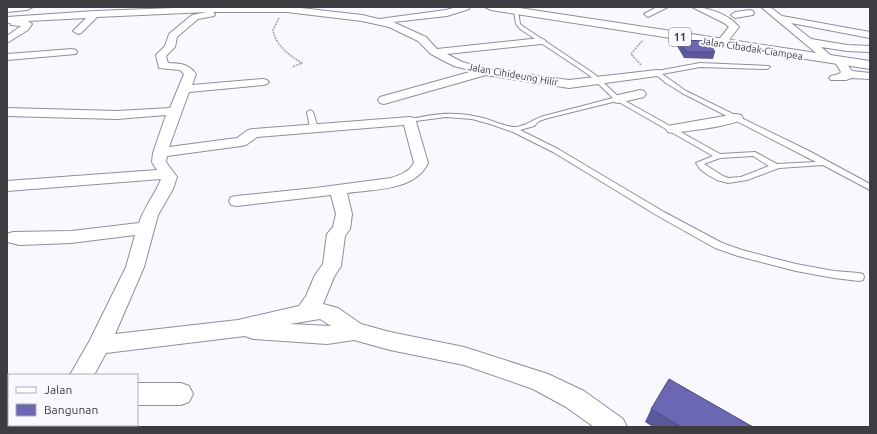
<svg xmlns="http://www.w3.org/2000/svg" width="877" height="434" viewBox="0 0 877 434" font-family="Ubuntu,sans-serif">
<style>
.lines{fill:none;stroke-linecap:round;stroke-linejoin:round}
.lane-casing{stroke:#8f8f9c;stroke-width:2}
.street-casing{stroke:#8f8f9c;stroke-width:2}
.highway-casing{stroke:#8f8f9c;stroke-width:2}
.path{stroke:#a0a0a6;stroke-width:1.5;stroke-dasharray:2 1;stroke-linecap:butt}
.lane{fill:#fff;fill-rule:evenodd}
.street{fill:#fff;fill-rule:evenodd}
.highway{fill:#fff;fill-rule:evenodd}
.wall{fill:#5c599a}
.building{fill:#6b67b3;stroke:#4b487d}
.labels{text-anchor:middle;stroke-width:4;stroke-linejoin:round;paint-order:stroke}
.far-street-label{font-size:10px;fill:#3c3c41;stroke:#f8f8fe}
.shield{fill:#f8f8fe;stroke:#74747a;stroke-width:1}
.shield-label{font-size:11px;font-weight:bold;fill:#3c3c41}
</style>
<rect width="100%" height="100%" fill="#f8f8fe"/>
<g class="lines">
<g class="lane-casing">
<g id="lane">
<path d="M 516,10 L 518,11 L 520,24 L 524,27 L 593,73 L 620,98 L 720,154 L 755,152 L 777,164 L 816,162 L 682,93 L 666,83 L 654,73 L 657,71 L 700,63 L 769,66 L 770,67 L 767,69 L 700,67 L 662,74 L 686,91 L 809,151 L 870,184 L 870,190 L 823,165 L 779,168 L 747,180 L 728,183 L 717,180 L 708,175 L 700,169 L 696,163 L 713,156 L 617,101 L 548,118 L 539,121 L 534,126 L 520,130 L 558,149 L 664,212 L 722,243 L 742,250 L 796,264 L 834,271 L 859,273 L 863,274 L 864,277 L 863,280 L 859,281 L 834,278 L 796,271 L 738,256 L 715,248 L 658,216 L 553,152 L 513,132 L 490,124 L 472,119 L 446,117 L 408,122 L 408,120 C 434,113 457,111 483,118 C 491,120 509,128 516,127 C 527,126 533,119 544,116 L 613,98 L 589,75 L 520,29 L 516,24 L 514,11 ZM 753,156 L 769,166 L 741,177 L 728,178 L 723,176 L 704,164 L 720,158 Z"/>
<polygon points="310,110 313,112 318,128 317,130 311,130 310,128 307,112"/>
</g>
</g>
<g class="street-casing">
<g id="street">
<path d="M 200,7 L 292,7 L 362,15 L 379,19 L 446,10 L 457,7 L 470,7 L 469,9 L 447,16 L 393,22 L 426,37 L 437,49 L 541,38 L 546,41 L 541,44 L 447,54 L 462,62 L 493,70 L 569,80 L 657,70 L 661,71 L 663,73 L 661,75 L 657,76 L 569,88 L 486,75 L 384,104 L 380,103 L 378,100 L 380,97 L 473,71 L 454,66 L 446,62 L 431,54 L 418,41 L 389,27 L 362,21 L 287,12 L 213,12 L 215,14 L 214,16 L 198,19 L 177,37 L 175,47 L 166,56 L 168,63 C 180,64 188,63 196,74 L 192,85 L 263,79 L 267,80 L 269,82 L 267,84 L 263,85 L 189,92 L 169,147 L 237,138 L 248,130 L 253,129 L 410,117 L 415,118 L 428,163 C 415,191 374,189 347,193 L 352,214 L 350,229 L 345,236 L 341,266 L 334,277 L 323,304 L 338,308 L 361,324 L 390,332 L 464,347 L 548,374 L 584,391 L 623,419 L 627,427 L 594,427 L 566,407 L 533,389 L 464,365 L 390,350 L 354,340 L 327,344 L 253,339 L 245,336 L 106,353 L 94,375 L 70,375 L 90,340 L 126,267 L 135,235 L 71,243 L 20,245 L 7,242 L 7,234 L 13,232 L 71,231 L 139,223 C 144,207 155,195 161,179 L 7,191 L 7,181 L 157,170 L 152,162 L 153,153 L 166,115 L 117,119 L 7,116 L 7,108 L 117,111 L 170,108 L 184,74 L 180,70 L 159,68 L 156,55 L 165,46 L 169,34 L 192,15 L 207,12 L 97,17 L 81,33 L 78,34 L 73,31 L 86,18 L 28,21 L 32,24 L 28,30 L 7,43 L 7,36 L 21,26 L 11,25 L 10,23 L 7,23 L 7,17 L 95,11 ZM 404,125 L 414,163 C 409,172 400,175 391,178 L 315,188 L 237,196 L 231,197 L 229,201 L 231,205 L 237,206 L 331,195 L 336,214 L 333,227 L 327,234 L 323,264 L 315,275 L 306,296 L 299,306 L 238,320 L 115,334 L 144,267 L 158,215 L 173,189 L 177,177 L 166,162 L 167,156 L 241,146 L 246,145 L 257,137 ZM 320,319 L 331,326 L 290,324 Z"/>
<polygon points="657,7 668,7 648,17 644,14"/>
<path d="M 692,7 C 707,7 729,14 739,27 L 725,45 L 717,45 L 716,43 L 729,27 L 724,23 Z"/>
<polygon points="761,7 770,7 782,16 870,32 870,38 791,23 811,39 847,45 870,46 870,52 847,51 821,47 835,59 843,59 852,71 870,73 870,79 851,78 846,80 831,80 829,78 831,76 839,74 841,72 835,62 827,62"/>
<polygon points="750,10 753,11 754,13 753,15 735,18 731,15 735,12"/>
<polygon points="72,49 76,50 77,52 76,54 7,60 7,54"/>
<polygon points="640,90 644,91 646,94 644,97 618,103 614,102 612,99 614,96"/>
<path d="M 736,114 L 741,115 L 743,118 C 737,126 685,131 673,133 L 668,132 L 666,129 L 668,126 L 673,125 Z"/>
<rect x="7" y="382" width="2" height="22"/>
<polygon points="137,383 181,383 189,386 193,394 189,402 181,405 137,405"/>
<polygon points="38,425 64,425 63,427 37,427"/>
</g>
</g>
<g class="highway-casing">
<g id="highway">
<polygon points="7,7 33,7 27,10 7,12"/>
<polygon points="485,7 513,7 870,61 870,69 491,10"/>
</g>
</g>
<g class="path">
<path d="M 279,18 L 273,30 C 276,46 289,55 302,63 L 292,67"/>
<polyline points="641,65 631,54 643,40"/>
</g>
<use href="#lane" class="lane"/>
<use href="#street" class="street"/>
<use href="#highway" class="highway"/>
</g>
<g class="wall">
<polygon points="679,40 715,52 713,59 684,58 677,46"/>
<polygon points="651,409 753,427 653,427 645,422"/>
</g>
<g class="building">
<polygon points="679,40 708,41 715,52 686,52"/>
<polygon points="669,379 753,427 681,427 651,409"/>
</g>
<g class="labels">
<g class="far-street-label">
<text transform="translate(752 48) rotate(9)" y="4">Jalan Cibadak-Ciampea</text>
<text transform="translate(513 74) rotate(10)" y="4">Jalan Cihideung Hilir</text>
</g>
<rect class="shield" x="669" y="28" width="22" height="18" rx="3"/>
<g class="shield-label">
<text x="680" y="41">11</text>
</g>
</g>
<rect width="877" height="434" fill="none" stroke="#3c3c41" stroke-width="16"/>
<rect x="8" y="374" width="130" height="52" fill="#f8f8fe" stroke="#adadb2"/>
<rect x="16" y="387" width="20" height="6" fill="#ffffff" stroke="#adadb2"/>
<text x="44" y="394" font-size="12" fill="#3c3c41">Jalan</text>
<rect x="16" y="404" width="20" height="12" fill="#6b67b3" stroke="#adadb2"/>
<text x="44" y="414" font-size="12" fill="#3c3c41">Bangunan</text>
</svg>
